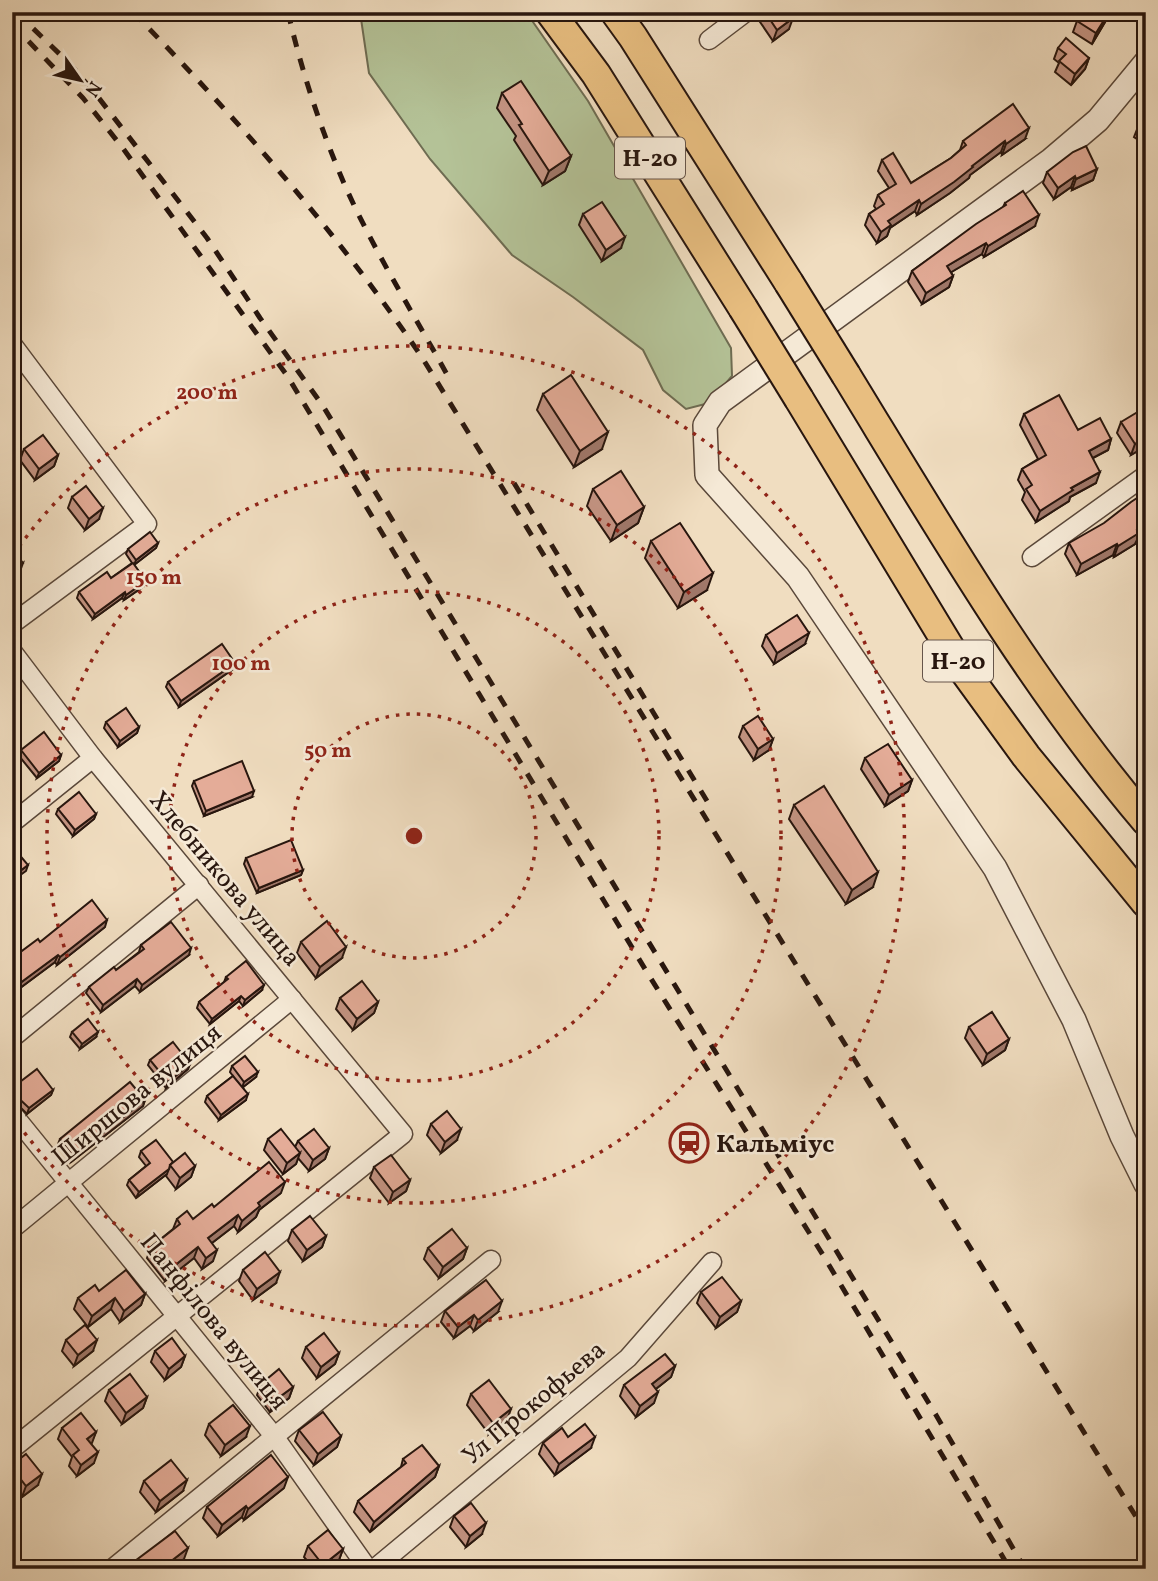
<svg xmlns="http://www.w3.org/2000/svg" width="1158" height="1581" viewBox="0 0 1158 1581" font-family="Vollkorn,serif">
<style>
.green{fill:#b4c297;stroke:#6e6c52;stroke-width:2}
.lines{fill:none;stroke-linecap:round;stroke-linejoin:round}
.minor-casing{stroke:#5a483a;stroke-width:21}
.tertiary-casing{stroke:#5a483a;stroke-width:26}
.primary-casing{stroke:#28160e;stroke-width:32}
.minor{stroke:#f5e9d6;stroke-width:18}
.tertiary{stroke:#f5e9d6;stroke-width:23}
.primary{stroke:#e8be80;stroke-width:28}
.rail{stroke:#28160e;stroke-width:5;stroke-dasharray:12 12;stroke-linecap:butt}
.primary-bridge-casing{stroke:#28160e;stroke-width:32;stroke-linecap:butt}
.primary-bridge{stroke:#e8be80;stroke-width:28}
.wall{fill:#c49483;stroke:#28160e;stroke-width:2}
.shaded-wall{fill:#a0786a;stroke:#28160e;stroke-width:2}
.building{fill:#e4ac98;stroke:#28160e;stroke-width:2}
.ring{fill:none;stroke:#8f2418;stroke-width:3.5;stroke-dasharray:3.5 7}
.labels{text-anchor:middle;stroke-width:5;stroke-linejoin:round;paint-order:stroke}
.shield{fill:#f5e9d6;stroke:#66554a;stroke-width:2}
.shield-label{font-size:24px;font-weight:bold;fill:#28160e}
.street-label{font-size:26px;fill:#28160e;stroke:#f5e9d6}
.poi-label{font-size:26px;font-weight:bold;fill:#28160e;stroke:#f5e9d6;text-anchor:start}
.centre{fill:#8f2418;stroke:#f5e9d6;stroke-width:3.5}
.ring-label{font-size:21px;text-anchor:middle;font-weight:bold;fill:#8f2418;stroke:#f5e9d6;stroke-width:5;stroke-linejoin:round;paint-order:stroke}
</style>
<rect width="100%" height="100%" fill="#f0ddc0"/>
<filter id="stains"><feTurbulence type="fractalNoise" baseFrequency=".00286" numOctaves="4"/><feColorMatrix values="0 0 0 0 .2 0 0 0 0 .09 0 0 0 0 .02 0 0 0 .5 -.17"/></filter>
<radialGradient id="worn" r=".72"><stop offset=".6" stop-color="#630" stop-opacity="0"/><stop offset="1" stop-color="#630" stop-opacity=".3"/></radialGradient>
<polygon class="green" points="360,12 526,12 588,101 731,348 732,376 709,403 686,409 663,390 643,350 573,297 512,255 430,159 369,73"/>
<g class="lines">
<g class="minor-casing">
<g id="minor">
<polyline points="709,40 746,12"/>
<polyline points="12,344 147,524 12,624"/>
<polyline points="1032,557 1146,475"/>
<polyline points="12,651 93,758 403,1134 12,1449"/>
<polyline points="12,823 93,758"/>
<polyline points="12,1038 199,885"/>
<polyline points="12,1113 274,1436 368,1569"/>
<polyline points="12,1229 292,999"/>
<polyline points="112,1569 491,1260"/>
<polyline points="374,1569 628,1358 712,1262"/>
</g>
</g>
<g class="tertiary-casing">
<polyline id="tertiary" points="1146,62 1098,120 1051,160 720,402 705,425 707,475 798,577 995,868 1074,1020 1122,1136 1146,1184"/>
</g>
<g class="primary-casing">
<g id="primary">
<polyline points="550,12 596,74 743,308"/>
<polyline points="615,12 633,37 789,283"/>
<path d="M 846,375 C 939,527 1030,684 1146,821"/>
<polyline points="799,399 962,668 1026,756 1146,903"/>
</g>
</g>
<use href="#minor" class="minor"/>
<use href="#tertiary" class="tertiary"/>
<use href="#primary" class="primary"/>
<g class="rail">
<polyline points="16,12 71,65 98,97 207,238 260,318 323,406 936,1415 1025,1569"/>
<path d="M 133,12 C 238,120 339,234 423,359 L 1146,1533"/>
<path d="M 288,12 C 301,69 320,127 343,181 C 373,250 414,314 450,380"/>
<polyline points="12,24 83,98 122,147 288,377 645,969 823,1255 1010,1569"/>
<polyline points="514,483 707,801"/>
</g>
<g class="primary-bridge-casing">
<g id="primary-bridge">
<polyline points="789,283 846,375"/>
<polyline points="743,308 799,399"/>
</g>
</g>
<use href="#primary-bridge" class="primary-bridge"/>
</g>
<g class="wall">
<polygon points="760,12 789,12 789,29 773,41 758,19"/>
<polygon points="1083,12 1111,12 1092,44 1073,32 1077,21"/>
<polygon points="1058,48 1089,58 1085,69 1071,85 1055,72 1059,63 1054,59"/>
<polygon points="502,93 571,156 565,171 543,185 514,140 516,136 497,108"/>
<polygon points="1146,113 1146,145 1134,137 1138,127"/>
<polygon points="1025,139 1002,155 1001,152 970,175 969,178 950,193 917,215 915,211 890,228 887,236 877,243 865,225 869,214 876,209 874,206 878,195 889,188 878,171 882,160 911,183 951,158 960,150 963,141"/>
<polygon points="1097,169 1093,180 1072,190 1071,187 1054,199 1043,183 1047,172"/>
<polygon points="1005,203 1035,226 984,257 982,254 951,272 953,276 949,287 922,304 908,282 912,271 1003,207"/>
<polygon points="583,214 621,248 602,261 579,225"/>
<polygon points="543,394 602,449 574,467 537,410"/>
<polygon points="1024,414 1111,439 1108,450 1093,458 1096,483 1070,497 1069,501 1036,522 1022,500 1025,492 1018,480 1022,469 1038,459 1020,425"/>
<polygon points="1121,422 1146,446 1131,455 1117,433"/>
<polygon points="24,449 58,455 54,466 35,480 20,460"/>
<polygon points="593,489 644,507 638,523 611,541 587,506"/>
<polygon points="72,497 99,519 85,530 68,508"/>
<polygon points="1138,538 1135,544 1114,557 1113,555 1077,575 1065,554 1069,543"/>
<polygon points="651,541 707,590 678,608 645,558"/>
<polygon points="158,543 156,548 134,565 146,581 144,586 124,600 122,598 93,619 77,598 79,592 111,578 132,563 126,554 128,549"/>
<polygon points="766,635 805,644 774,664 762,646"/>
<polygon points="235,663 233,669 179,707 166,687 168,682"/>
<polygon points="106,722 139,727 137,733 118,747 104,728"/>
<polygon points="743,726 773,739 769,750 754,760 739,737"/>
<polygon points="21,750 61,755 59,761 37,778 19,756"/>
<polygon points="865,758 912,780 908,791 885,806 861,769"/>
<polygon points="194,781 252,797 204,816 192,786"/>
<polygon points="794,805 873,887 846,904 789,819"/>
<polygon points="58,809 96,814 94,819 73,836 56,814"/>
<polygon points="246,858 303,870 301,875 257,893 244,864"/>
<polygon points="105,927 57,965 55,962 12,994 12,952 15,956 40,942"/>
<polygon points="301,942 342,958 316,978 297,953"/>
<polygon points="141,945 189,955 140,992 135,986 101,1012 86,993 89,987 116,970 139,952"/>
<polygon points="226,977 262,990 243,1006 239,1001 210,1024 197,1008 199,1002 224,982"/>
<polygon points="340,998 378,1002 374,1013 353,1030 336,1009"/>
<polygon points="969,1027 1009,1039 1005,1050 983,1065 965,1038"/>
<polygon points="72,1032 96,1037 80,1049 70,1037"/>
<polygon points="150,1060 190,1064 188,1069 166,1088 148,1065"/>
<polygon points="232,1066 256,1077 243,1087 246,1100 219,1120 205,1102 207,1096 233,1076 230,1072"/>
<polygon points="12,1088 53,1090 51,1095 27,1114 12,1099"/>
<polygon points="145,1100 143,1106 71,1162 58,1144 60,1139"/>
<polygon points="431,1124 457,1140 441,1153 427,1135"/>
<polygon points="268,1139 295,1147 298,1141 329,1148 325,1159 309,1171 298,1158 296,1164 283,1174 264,1150"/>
<polygon points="141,1151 173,1162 195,1166 191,1177 176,1189 166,1176 167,1174 136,1198 127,1185 129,1180 146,1166 139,1157"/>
<polygon points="374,1167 410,1180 406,1191 389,1203 370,1178"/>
<polygon points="281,1193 259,1210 256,1217 238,1232 234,1226 212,1243 213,1261 202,1269 194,1258 165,1281 147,1258 151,1247 173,1229 177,1219 193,1219 214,1207"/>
<polygon points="292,1230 326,1236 322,1247 303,1261 288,1241"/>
<polygon points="428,1248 467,1248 463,1259 439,1278 424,1259"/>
<polygon points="243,1270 276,1283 253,1300 239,1281"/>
<polygon points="99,1291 145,1294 141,1305 120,1322 111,1309 88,1327 74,1309 78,1298"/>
<polygon points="701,1292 741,1301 737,1312 716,1328 697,1303"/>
<polygon points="445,1311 498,1312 474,1331 470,1326 454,1338 441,1322"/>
<polygon points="66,1340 93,1351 74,1366 62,1351"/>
<polygon points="306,1347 339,1353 335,1364 317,1378 302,1358"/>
<polygon points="155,1351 185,1356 181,1367 165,1380 151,1362"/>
<polygon points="675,1366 671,1377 656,1389 654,1403 636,1417 620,1396 624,1385"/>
<polygon points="261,1384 293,1387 289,1398 270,1412 257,1395"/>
<polygon points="109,1390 147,1397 143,1408 122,1424 105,1401"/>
<polygon points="471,1394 507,1420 489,1434 467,1405"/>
<polygon points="209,1424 246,1437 221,1456 205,1435"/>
<polygon points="62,1428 96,1432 91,1443 94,1463 77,1476 69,1466 72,1457 58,1439"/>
<polygon points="299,1430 341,1436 337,1447 314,1465 295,1441"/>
<polygon points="568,1437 591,1448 555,1475 539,1454 543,1443"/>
<polygon points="403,1459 439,1466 435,1477 370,1532 354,1512 358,1501 401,1467"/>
<polygon points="12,1465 38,1485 22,1497 12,1484"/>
<polygon points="144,1481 183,1491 156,1512 140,1492"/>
<polygon points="284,1488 244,1520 242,1517 218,1536 203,1518 207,1507"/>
<polygon points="454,1516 482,1534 466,1547 450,1527"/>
<polygon points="308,1546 343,1549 339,1560 328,1569 314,1569 304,1557"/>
</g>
<g class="shaded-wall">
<polygon points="1109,12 1111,12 1092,44 1096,33"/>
<polygon points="793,18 789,29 773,41 777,30"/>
<polygon points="1089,58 1085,69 1071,85 1075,74"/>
<polygon points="1029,128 1025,139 1002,155 1006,144"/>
<polygon points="1005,141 1001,152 970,175 969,178 950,193 917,215 921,204"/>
<polygon points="571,156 565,171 543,185 549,171"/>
<polygon points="1097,169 1093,180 1072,190 1076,179"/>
<polygon points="1075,176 1071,187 1054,199 1058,188"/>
<polygon points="919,200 915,211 890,228 887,236 877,243 881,232 888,221"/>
<polygon points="1039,215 1035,226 984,257 988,246"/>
<polygon points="625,237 621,248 602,261 606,250"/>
<polygon points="986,243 982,254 943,277 947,266"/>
<polygon points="953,276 949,287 922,304 926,293"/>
<polygon points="17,400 13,411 12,412 12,404"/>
<polygon points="608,432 602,449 574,467 580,451"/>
<polygon points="1146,438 1146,446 1131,455 1135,444"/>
<polygon points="1111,439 1108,450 1085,462 1089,451"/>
<polygon points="58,455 54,466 35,480 39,469"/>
<polygon points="1100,472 1096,483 1070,497 1069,501 1036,522 1040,511 1071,488"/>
<polygon points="644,507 638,523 611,541 617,525"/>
<polygon points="103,508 99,519 85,530 89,519"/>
<polygon points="1146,524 1146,532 1138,538 1135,544 1114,557 1118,546 1137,530"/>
<polygon points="158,543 156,548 134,565 136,560"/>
<polygon points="1117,544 1113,555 1077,575 1081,564"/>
<polygon points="23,563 19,574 12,579 12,571"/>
<polygon points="713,573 707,590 678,608 684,592"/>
<polygon points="146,581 144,586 124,600 126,595"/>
<polygon points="125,592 122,598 93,619 95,614"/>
<polygon points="809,633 805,644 774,664 777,653"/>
<polygon points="235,663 233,669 179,707 181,701"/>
<polygon points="139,727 137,733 118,747 120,741"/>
<polygon points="773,739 769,750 754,760 758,749"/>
<polygon points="61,755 59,761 37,778 39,773"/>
<polygon points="912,780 908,791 885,806 889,795"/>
<polygon points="254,791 252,797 204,816 206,811"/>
<polygon points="96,814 94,819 73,836 75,830"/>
<polygon points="28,865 26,871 12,881 12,877"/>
<polygon points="303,870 301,875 257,893 259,888"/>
<polygon points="878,872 873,887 846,904 852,890"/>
<polygon points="107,920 105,927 57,965 60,957"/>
<polygon points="346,947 342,958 316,978 320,967"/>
<polygon points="191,948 189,955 140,992 142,985"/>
<polygon points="58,955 55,962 12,994 12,989"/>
<polygon points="137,979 135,986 101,1012 103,1005"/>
<polygon points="264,985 262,990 243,1006 245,1000"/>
<polygon points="241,996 239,1001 210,1024 212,1019"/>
<polygon points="378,1002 374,1013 353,1030 357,1019"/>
<polygon points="98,1032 96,1037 80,1049 82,1044"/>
<polygon points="1009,1039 1005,1050 983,1065 987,1054"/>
<polygon points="190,1064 188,1069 166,1088 168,1082"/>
<polygon points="258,1072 256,1077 242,1088 244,1082"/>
<polygon points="53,1090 51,1095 27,1114 29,1108"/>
<polygon points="248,1094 246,1100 219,1120 221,1115"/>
<polygon points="145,1100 143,1106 71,1162 73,1156"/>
<polygon points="461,1129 457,1140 441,1153 445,1142"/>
<polygon points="329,1148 325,1159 309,1171 313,1160"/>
<polygon points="300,1153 296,1164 283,1174 287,1163"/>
<polygon points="195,1166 191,1177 176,1189 180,1178"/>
<polygon points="169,1169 167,1174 136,1198 139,1192"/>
<polygon points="410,1180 406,1191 389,1203 393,1192"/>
<polygon points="285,1182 281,1193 259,1210 256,1217 238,1232 242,1221 258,1203"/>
<polygon points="19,1205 17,1210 12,1214 12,1210"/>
<polygon points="238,1215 234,1226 204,1249 208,1238"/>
<polygon points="326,1236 322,1247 303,1261 307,1250"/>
<polygon points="198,1247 194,1258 165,1281 169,1270"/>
<polygon points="467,1248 463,1259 439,1278 443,1267"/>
<polygon points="217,1250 213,1261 202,1269 206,1258"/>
<polygon points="280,1272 276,1283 253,1300 257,1289"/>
<polygon points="145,1294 141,1305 120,1322 124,1311"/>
<polygon points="115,1298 111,1309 88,1327 92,1316"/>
<polygon points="502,1301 498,1312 474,1331 478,1320"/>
<polygon points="741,1301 737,1312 716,1328 720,1317"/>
<polygon points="474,1315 470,1326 454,1338 458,1327"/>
<polygon points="97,1340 93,1351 74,1366 78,1355"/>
<polygon points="339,1353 335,1364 317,1378 321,1367"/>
<polygon points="185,1356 181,1367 165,1380 169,1369"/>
<polygon points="675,1366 671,1377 648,1395 652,1384"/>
<polygon points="293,1387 289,1398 270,1412 274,1401"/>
<polygon points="658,1392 654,1403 636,1417 640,1406"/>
<polygon points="147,1397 143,1408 122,1424 126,1413"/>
<polygon points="511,1409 507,1420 489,1434 493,1423"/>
<polygon points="250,1426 246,1437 221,1456 225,1445"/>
<polygon points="96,1432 92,1443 83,1450 87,1439"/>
<polygon points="341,1436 337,1447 314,1465 318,1454"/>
<polygon points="595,1437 591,1448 555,1475 559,1464"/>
<polygon points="98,1452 94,1463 77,1476 81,1465"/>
<polygon points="439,1466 435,1477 370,1532 374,1522"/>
<polygon points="42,1474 38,1485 22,1497 26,1486"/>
<polygon points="288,1477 284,1488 244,1520 248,1509"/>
<polygon points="187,1480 183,1491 156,1512 160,1501"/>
<polygon points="246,1506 242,1517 218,1536 222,1525"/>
<polygon points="486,1523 482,1534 466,1547 470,1536"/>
<polygon points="188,1548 184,1559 171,1569 164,1569 166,1565"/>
<polygon points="343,1549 339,1560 328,1569 322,1569 323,1565"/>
</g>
<g class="building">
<polygon points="765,12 789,12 793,18 777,30"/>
<polygon points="1083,12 1109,12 1096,33 1077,21"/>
<polygon points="1066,38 1089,58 1075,74 1059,61 1066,54 1058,48"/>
<polygon points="521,81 571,156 549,171 519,125 522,124 502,93"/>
<polygon points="1013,104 1029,128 1006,144 1005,141 972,166 973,167 954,182 921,204 919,200 888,221 891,225 881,232 869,214 884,204 878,195 896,184 882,160 893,153 911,183 951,158 966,145 963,141"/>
<polygon points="1146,113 1146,131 1138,127"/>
<polygon points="1086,146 1097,169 1076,179 1075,176 1058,188 1047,172 1073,152"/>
<polygon points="1023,191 1039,215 988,246 986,243 947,266 953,276 926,293 912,271 976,224 1006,205 1005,203"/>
<polygon points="602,202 625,237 606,250 583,214"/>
<polygon points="571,375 608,432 580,451 543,394"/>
<polygon points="12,394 17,400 12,404"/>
<polygon points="1059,395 1078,430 1100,418 1111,439 1089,451 1100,472 1071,488 1073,490 1040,511 1026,489 1032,485 1022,469 1046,455 1024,414"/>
<polygon points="1146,407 1146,438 1135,444 1121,422"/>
<polygon points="43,435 58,455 39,469 24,449"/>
<polygon points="621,471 644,507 617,525 593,489"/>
<polygon points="86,486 103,508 89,519 72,497"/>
<polygon points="1146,492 1146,524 1137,530 1139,533 1118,546 1117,544 1081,564 1069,543 1104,523 1131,502"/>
<polygon points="680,523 713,573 684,592 651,541"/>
<polygon points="150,532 158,543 136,560 128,549"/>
<polygon points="12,549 23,563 12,571"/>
<polygon points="133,563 146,581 126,595 125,592 95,614 79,592 107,572 111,578"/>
<polygon points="797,615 809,633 777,653 766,635"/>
<polygon points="222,644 235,663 181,701 168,682"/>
<polygon points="126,708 139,727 120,741 106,722"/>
<polygon points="758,716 773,739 758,749 743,726"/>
<polygon points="44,732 61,755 39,773 21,750"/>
<polygon points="888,744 912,780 889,795 865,758"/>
<polygon points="242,761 254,791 206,811 194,781"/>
<polygon points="824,786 878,872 852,890 794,805"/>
<polygon points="79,792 96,814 75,830 58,809"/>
<polygon points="291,840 303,870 259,888 246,858"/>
<polygon points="12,846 28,865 12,877"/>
<polygon points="92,900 107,920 60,957 58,955 12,989 12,952 15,956 38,939 40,942"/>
<polygon points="327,921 346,947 320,967 301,942"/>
<polygon points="171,922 191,948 142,985 137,979 103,1005 89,987 114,967 116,970 144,949 141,945"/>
<polygon points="246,961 264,985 245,1000 241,996 212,1019 199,1002 228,979 226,977"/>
<polygon points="362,981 378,1002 357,1019 340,998"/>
<polygon points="992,1012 1009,1039 987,1054 969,1027"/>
<polygon points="88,1019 98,1032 82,1044 72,1032"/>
<polygon points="173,1042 190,1064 168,1082 150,1060"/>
<polygon points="245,1056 258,1072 244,1082 232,1066"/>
<polygon points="37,1069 53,1090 29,1108 12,1092 12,1088"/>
<polygon points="233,1076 248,1094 221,1115 207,1096"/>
<polygon points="130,1082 145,1100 73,1156 60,1139"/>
<polygon points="447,1111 461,1129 445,1142 431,1124"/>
<polygon points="281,1129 300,1153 287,1163 268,1139"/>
<polygon points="314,1129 329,1148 313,1160 298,1141"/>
<polygon points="156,1140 173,1162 170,1165 169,1169 139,1192 129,1180 150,1163 141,1151"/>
<polygon points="185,1153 195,1166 180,1178 170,1165"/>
<polygon points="391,1155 410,1180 393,1192 374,1167"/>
<polygon points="269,1162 285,1182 258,1203 260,1206 242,1221 238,1215 208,1238 217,1250 206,1258 198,1247 169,1270 151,1247 180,1224 177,1219 187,1211 193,1219 212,1204 214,1207"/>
<polygon points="12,1196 19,1205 12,1210"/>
<polygon points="310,1216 326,1236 307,1250 292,1230"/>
<polygon points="452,1229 467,1248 443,1267 428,1248"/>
<polygon points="265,1252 280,1272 257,1289 243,1270"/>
<polygon points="126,1270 145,1294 124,1311 115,1298 92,1316 78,1298 95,1285 99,1291"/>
<polygon points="722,1277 741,1301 720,1317 701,1292"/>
<polygon points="486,1280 502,1301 478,1320 474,1315 458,1327 445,1311"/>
<polygon points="85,1325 97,1340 78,1355 66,1340"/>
<polygon points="324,1333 339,1353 321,1367 306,1347"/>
<polygon points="172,1338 185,1356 169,1369 155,1351"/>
<polygon points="665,1354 675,1366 652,1384 658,1392 640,1406 624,1385"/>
<polygon points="279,1369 293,1387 274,1401 261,1384"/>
<polygon points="130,1374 147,1397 126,1413 109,1390"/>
<polygon points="489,1380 511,1409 493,1423 471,1394"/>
<polygon points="233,1405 250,1426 225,1445 209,1424"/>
<polygon points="323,1412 341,1436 318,1454 299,1430"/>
<polygon points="81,1413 96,1432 87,1439 98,1452 81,1465 73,1455 79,1450 62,1428"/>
<polygon points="585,1424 595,1437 559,1464 543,1443 562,1428 568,1437"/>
<polygon points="422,1445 439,1466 374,1522 358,1501 406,1463 403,1459"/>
<polygon points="26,1454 42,1474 26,1486 12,1468 12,1465"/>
<polygon points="271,1455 288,1477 248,1509 246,1506 222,1525 207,1507"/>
<polygon points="171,1460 187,1480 160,1501 144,1481"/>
<polygon points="471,1503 486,1523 470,1536 454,1516"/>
<polygon points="328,1530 343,1549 323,1565 308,1546"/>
<polygon points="175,1531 188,1548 166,1565 168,1569 135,1569 131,1564"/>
</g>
<g class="ring">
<circle cx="414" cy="836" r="122"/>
<circle cx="414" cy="836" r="245"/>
<circle cx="414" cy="836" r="367"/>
<path d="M13 555A490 490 0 1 1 13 1117"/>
</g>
<defs>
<g id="station-ring" transform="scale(2.0125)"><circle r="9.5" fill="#f5e9d6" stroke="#8f2418" stroke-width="1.5"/><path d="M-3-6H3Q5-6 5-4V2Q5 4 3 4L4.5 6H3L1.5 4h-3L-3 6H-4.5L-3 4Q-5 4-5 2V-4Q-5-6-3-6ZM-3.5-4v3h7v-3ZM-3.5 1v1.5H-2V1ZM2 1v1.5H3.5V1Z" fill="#8f2418"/></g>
</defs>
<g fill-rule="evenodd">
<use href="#station-ring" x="689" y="1143"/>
</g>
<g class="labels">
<g class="shield">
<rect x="615" y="137.5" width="70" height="41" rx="5"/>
<rect x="923" y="640.5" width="70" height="41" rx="5"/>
</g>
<g class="shield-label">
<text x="650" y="166">Н-20</text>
<text x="958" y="669">Н-20</text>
</g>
<g class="street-label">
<text transform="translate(226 878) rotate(50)" y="9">Хлебникова улица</text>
<text transform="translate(136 1094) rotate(-39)" y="9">Ширшова вулиця</text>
<text transform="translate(215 1321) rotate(51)" y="9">Панфілова вулиця</text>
<text transform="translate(533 1402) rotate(-40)" y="9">Ул Прокофьева</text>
</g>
<g class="poi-label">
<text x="716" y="1152">Кальміус</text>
</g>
</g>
<circle cx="414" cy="836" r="10" class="centre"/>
<g class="ring-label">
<text x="207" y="399">200 m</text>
<text x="154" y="584">150 m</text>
<text x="241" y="670">100 m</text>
<text x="328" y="757">50 m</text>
</g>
<rect width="1158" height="1581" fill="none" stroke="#f0ddc0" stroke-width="42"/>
<rect x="14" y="14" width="1130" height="1553" fill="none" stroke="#28160e" stroke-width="3.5"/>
<rect x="21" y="21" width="1116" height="1539" fill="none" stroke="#28160e" stroke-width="2"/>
<g transform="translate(80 80) rotate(124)" stroke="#f5e9d6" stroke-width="5" paint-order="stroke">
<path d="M0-5L12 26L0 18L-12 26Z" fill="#28160e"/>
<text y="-10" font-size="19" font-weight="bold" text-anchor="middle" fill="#28160e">N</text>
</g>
<rect width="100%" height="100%" filter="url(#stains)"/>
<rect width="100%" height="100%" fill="url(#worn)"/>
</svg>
